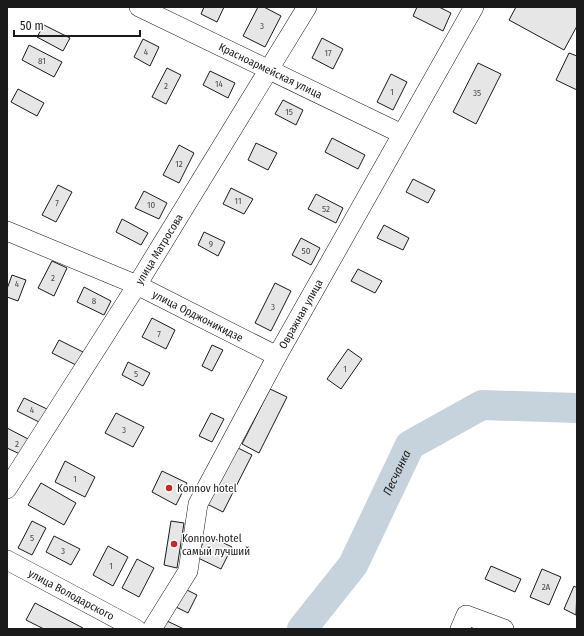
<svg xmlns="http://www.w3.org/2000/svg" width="584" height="636" viewBox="0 0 584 636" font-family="'Fira Sans Condensed',sans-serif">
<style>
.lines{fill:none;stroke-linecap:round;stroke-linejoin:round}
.river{stroke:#c6d2dc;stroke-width:30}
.building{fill:#e6e6e6;stroke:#1a1a1a}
.minor-casing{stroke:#1a1a1a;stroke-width:20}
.minor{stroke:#fff;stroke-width:19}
.poi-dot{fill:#c62828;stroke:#fff;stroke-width:1.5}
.labels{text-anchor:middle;stroke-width:3;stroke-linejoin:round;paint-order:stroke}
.number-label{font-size:9px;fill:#4d4d4d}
.street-label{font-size:11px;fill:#1a1a1a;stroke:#fff}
.poi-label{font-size:11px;fill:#1a1a1a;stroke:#fff;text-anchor:start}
.water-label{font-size:12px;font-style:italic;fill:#1a1a1a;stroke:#fff}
</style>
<rect width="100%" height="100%" fill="#fff"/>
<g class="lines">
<path class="river" id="s1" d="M 302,629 L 353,565 L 410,445 L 482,405 L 577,408"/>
</g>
<g class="building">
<polygon points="204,7 224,7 217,22 201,14"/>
<polygon points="258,7 264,7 281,16 265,47 243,36"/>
<polygon points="417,7 439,7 451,13 443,31 413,16"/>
<polygon points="516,7 577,7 577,26 564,50 509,20"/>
<polygon points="44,25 70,38 63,51 37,37"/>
<polygon points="322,38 343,49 333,69 312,58"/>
<polygon points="143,39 159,47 150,66 134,57"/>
<polygon points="29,45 62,62 54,77 22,60"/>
<polygon points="569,53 577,56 577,90 556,80"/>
<polygon points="478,63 501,74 476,124 453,112"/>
<polygon points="167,68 181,75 166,104 152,97"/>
<polygon points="210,71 235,83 228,98 203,85"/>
<polygon points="391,74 407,82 393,110 377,102"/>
<polygon points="18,89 44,103 37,116 11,102"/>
<polygon points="283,100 303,110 296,125 275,114"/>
<polygon points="332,138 365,155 358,169 325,152"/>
<polygon points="256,143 277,153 268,170 248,160"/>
<polygon points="179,145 194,153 179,183 163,175"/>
<polygon points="413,179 435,190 428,203 406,192"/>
<polygon points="58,185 72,192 56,222 42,215"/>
<polygon points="231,188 253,199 244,214 223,204"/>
<polygon points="144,191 167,203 159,219 135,208"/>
<polygon points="316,194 343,208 336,223 308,209"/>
<polygon points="122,219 148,233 141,245 116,232"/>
<polygon points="384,225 409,238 403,250 377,238"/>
<polygon points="204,232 225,242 218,256 198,245"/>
<polygon points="301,238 320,248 311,265 292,255"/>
<polygon points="52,261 67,268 54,296 38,288"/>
<polygon points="358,269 382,281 375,293 351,281"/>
<polygon points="12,275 26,280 18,301 7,297 7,289"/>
<polygon points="275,283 291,291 271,331 255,323"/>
<polygon points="84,287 111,301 104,315 77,302"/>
<polygon points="152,318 175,330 166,349 142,337"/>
<polygon points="59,340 83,352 76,365 52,353"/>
<polygon points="212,345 223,350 212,371 202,366"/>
<polygon points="348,349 362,359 341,389 327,379"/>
<polygon points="128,362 150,373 143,386 122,375"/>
<polygon points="270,389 287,397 259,453 242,444"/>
<polygon points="24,398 47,409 41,423 17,411"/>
<polygon points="116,413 144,427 133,447 105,433"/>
<polygon points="211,413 224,419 212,442 199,436"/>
<polygon points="7,428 30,440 22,455 7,448"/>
<polygon points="234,446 252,455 223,512 205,503"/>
<polygon points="65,461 95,477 85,497 55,482"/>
<polygon points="162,471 187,483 176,505 152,492"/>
<polygon points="41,483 76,503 64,525 28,505"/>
<polygon points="32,521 46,528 32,555 18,548"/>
<polygon points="171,521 184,523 177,568 164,565"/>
<polygon points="207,535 232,547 221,569 196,557"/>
<polygon points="54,536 80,549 71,565 46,552"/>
<polygon points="108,546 128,557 113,586 93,575"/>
<polygon points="137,559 154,568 139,597 122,588"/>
<polygon points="491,566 521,579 515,592 485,579"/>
<polygon points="542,569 561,577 549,605 530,597"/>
<polygon points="574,586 577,588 576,615 564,609"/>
<polygon points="181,587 197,595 188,613 172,605"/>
<polygon points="35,603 83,628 83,629 44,629 26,620"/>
<polygon points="167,621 184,629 163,629"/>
</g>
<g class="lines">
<g class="minor-casing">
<g id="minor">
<path id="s2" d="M 139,7 L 402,134"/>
<path id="s3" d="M 7,231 L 137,285 L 277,356"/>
<path id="s4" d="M 7,489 L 137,285 L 307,7"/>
<path id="s5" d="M 7,560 L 136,629"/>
<path id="s6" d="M 152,629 L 188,571 L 198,504 L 277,356 L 474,7"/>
<polyline points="460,629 466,615 504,629"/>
</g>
</g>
<use href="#minor" class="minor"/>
</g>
<g class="poi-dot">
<circle cx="169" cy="488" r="4"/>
<circle cx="174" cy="544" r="4"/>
</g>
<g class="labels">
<g class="number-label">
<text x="262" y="29">3</text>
<text x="146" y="55">4</text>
<text x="328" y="56">17</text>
<text x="42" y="64">81</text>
<text x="219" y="87">14</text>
<text x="166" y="89">2</text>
<text x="392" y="95">1</text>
<text x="477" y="96">35</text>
<text x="289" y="115">15</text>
<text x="179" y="167">12</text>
<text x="238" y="204">11</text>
<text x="57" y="206">7</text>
<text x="151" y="208">10</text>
<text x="326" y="212">52</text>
<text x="211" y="247">9</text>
<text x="306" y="254">50</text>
<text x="53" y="281">2</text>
<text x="17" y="287">4</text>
<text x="94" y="304">8</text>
<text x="273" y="310">3</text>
<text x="159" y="337">7</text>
<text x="345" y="372">1</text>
<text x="136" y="377">5</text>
<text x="32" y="413">4</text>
<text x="124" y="433">3</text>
<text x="17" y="447">2</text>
<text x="75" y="482">1</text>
<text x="32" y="541">5</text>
<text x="63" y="554">3</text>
<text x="111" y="569">1</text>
<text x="546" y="590">2А</text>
</g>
<g class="street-label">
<text dy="4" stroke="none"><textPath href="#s2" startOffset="146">Красноармейская улица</textPath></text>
<text dy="4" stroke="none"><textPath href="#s4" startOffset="284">улица Матросова</textPath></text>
<text dy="4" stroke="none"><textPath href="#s6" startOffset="352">Овражная улица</textPath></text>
<text dy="4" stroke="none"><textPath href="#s3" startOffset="209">улица Орджоникидзе</textPath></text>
<text dy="4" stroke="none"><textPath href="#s5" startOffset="73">улица Володарского</textPath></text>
</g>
<g class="poi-label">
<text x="177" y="492">Konnov hotel</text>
<text x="182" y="542">Konnov hotel<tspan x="182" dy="13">самый лучший</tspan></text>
</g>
<g class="water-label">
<text dy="4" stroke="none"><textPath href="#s1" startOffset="184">Песчанка</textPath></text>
</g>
</g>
<rect width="584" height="636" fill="none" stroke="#1a1a1a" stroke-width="16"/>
<path d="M14 30v6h126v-6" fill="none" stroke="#1a1a1a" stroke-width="2"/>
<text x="20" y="30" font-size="12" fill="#1a1a1a" stroke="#ffffff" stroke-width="3" paint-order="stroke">50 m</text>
</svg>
